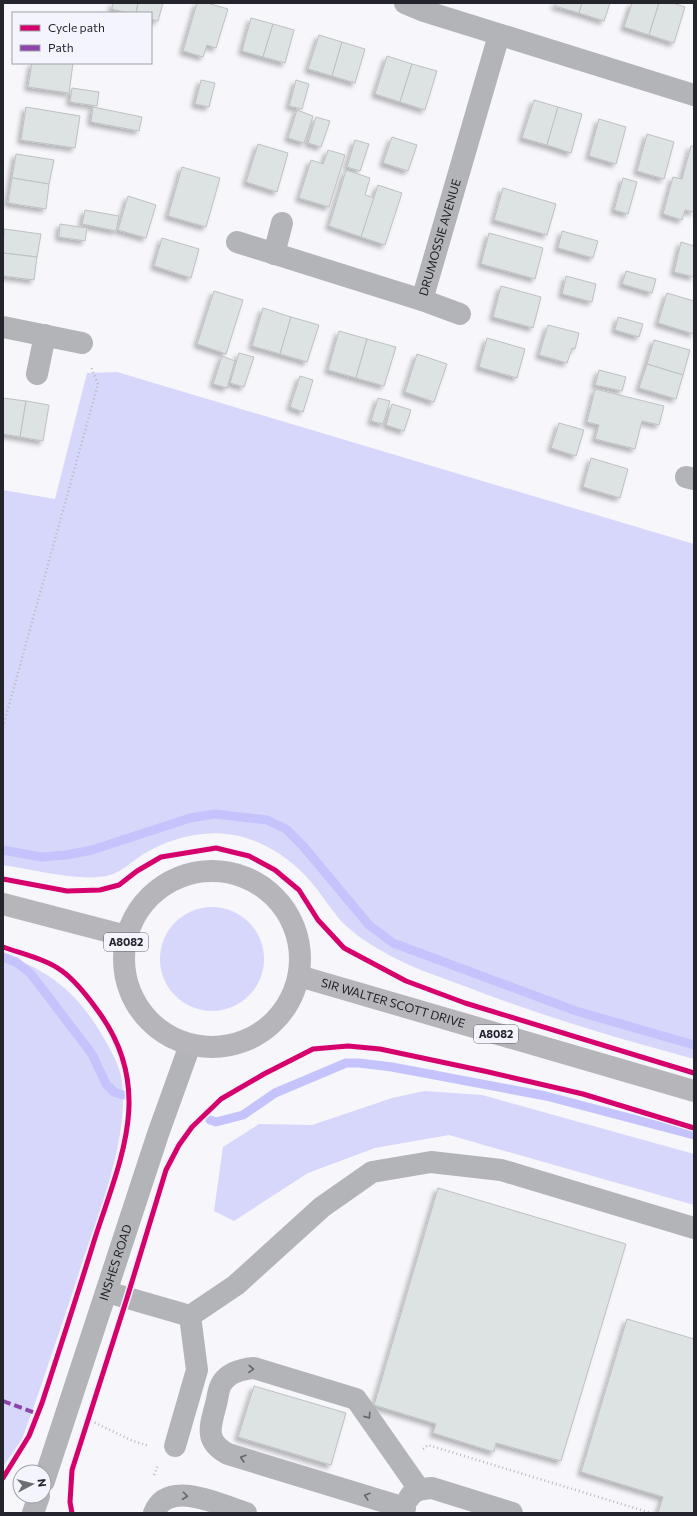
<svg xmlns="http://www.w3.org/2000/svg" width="697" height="1516" viewBox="0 0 697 1516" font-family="Commissioner,sans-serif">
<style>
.green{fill:#d7d7fb}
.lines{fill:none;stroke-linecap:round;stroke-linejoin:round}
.stream{stroke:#c4c3fc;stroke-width:9}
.building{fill:#dde2e2;stroke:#bdc1c1;filter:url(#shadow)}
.path{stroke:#b8b9bc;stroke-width:2.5;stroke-dasharray:1 3;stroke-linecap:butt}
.minor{stroke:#b3b4b7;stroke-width:22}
.major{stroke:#b6b6ba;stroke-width:22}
.quiet{stroke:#8e44ad;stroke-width:4;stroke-dasharray:8 4;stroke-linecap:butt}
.cycleway-casing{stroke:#f4f4fd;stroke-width:8}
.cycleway{stroke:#d6006c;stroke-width:5}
.oneway{stroke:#64656b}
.labels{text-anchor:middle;stroke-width:3;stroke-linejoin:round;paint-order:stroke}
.shield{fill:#f4f4fd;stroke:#62626b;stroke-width:1}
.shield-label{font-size:11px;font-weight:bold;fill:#23242c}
.street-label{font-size:12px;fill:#23242c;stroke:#f4f4fd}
</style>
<defs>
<filter id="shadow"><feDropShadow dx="-3.5" dy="3.5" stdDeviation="2" flood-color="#0004"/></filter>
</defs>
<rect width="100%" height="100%" fill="#f6f6fb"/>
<g class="green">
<path d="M 117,372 L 694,544 L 694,1059 C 617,1038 541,1016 467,987 C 438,976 408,967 382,951 C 368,943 353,933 342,922 C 332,911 325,899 316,888 C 300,867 277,849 252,840 C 216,826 174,835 142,855 C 131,862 123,871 110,875 C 84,883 31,869 3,865 L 3,490 L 55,499 L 87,373 Z"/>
<circle cx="212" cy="959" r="52"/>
<path d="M 3,954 C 53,972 80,995 106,1042 C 113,1054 120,1067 122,1081 C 129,1137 100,1210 82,1263 C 66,1313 49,1363 32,1412 L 22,1439 L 3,1467 Z"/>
<polygon points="424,1091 482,1095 694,1154 694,1205 449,1135 375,1148 308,1173 234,1221 214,1211 223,1147 259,1124 312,1125 392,1098"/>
</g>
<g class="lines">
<g class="stream">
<polyline points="3,850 41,857 66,855 92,850 190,818 215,814 267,820 286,829 303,846 369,925 393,943 576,1011 694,1045"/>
<polyline points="3,957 16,962 31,974 92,1054 106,1084 114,1092 123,1095"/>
<polyline points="210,1120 216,1122 243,1115 275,1093 346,1063 359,1063 392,1067 546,1096 694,1135"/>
</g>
</g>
<g class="building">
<polygon points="113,3 138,3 136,13 128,13 112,9"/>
<polygon points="138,3 163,3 158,21 151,19 151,13 136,13"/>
<polygon points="197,3 207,3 228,9 216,48 207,45 203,57 183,51"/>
<polygon points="555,3 582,3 579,13 555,6"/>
<polygon points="582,3 610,3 604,21 579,13"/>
<polygon points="632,3 659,3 649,35 624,27"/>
<polygon points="659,3 673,3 685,7 674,43 649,35"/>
<polygon points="251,18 273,24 263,57 242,51"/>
<polygon points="273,24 294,30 285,63 263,57"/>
<polygon points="319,35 342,42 332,76 308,69"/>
<polygon points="342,42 365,49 355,83 332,76"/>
<polygon points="387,56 412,64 400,102 375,94"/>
<polygon points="32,63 73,63 69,93 28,87"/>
<polygon points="412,64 437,71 425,110 400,102"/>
<polygon points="201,80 215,83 209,107 195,104"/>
<polygon points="296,80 309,84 302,109 289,106"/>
<polygon points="72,88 99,92 97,106 70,102"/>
<polygon points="534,100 558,107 547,145 522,138"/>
<polygon points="26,107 80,116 75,148 21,140"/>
<polygon points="93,107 142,117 139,131 91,122"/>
<polygon points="558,107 582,114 571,153 547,145"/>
<polygon points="297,110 313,116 304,143 288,138"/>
<polygon points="316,117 330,121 321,147 308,143"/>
<polygon points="599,119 626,127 616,164 589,156"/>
<polygon points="647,134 674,142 664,179 637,171"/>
<polygon points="392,137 417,145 408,171 383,163"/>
<polygon points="355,140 369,144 360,171 347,167"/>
<polygon points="258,144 288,153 277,192 246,182"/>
<polygon points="691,146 694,146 694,212 685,210 682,220 663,214 673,177 682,179"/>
<polygon points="328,150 345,155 329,207 299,198 311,160 323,164"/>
<polygon points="16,154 54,160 49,184 12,178"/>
<polygon points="182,167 220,178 206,227 168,216"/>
<polygon points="346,170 370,178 365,195 374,198 361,237 329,226"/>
<polygon points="12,178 49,184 46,209 8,203"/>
<polygon points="623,178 637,182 628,214 614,210"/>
<polygon points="378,185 402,193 385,245 361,237"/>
<polygon points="503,188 556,204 547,235 494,220"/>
<polygon points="128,196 156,205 146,238 118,230"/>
<polygon points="85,210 119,216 116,231 82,224"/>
<polygon points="60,224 87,228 85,241 59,237"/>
<polygon points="4,229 41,234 37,257 3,253"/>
<polygon points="562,231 598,241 593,258 558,248"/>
<polygon points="489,233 543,248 535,279 481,264"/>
<polygon points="162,238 199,249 191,278 154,266"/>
<polygon points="681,242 694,246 694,277 674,272"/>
<polygon points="3,253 37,257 34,280 3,276"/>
<polygon points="626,271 656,279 652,293 622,284"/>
<polygon points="566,276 596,284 592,302 562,294"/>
<polygon points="501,286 541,297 533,328 493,317"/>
<polygon points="214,291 243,300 226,354 197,344"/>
<polygon points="667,293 694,301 694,334 658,323"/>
<polygon points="263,308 291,317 280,354 252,346"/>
<polygon points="291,317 319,325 307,362 280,354"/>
<polygon points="618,317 643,324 639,337 615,330"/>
<polygon points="548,325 579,333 575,349 572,348 567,363 539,355"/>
<polygon points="339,331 367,339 356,378 328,370"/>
<polygon points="487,338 525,349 517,378 479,367"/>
<polygon points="367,339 396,347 384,386 356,378"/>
<polygon points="654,340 690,350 683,375 647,364"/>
<polygon points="239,353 254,357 244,387 230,383"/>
<polygon points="417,354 447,364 434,402 405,392"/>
<polygon points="222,356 235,361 227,388 213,384"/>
<polygon points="647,364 683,375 676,399 639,388"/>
<polygon points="599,370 626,377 622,391 595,385"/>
<polygon points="300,376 313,380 303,412 290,407"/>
<polygon points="595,389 664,406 659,425 642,421 635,449 595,439 599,425 587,422"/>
<polygon points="3,398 26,401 20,437 3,434"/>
<polygon points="378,398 390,401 383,424 371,421"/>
<polygon points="26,401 49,405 43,441 20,437"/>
<polygon points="392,404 411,410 404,431 386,425"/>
<polygon points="559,423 584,430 576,456 551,448"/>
<polygon points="591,458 628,469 620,498 583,487"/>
<polygon points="438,1188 626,1244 561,1461 496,1443 494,1452 433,1433 436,1424 374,1405"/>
<polygon points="627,1319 694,1339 694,1513 658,1513 663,1497 581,1472"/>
<polygon points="254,1386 346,1413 331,1465 238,1437"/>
</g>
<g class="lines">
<g class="path">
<polyline points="3,727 98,384 91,367"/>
<polyline points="91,1421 133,1441 149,1446"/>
<polyline points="423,1449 428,1445 651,1513"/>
<polyline points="154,1475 158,1465"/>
</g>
<g class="minor">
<polyline points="405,3 424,11 694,95"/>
<path id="s1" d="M 237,242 L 422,300 L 499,35"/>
<polyline points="274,254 282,223"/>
<polyline points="422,300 460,314"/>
<polyline points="3,327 82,343"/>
<polyline points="37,374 45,335"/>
<polyline points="686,477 694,479"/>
<polyline points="107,1292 190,1316 236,1285 322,1207 372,1172 431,1162 501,1170 694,1228"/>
<polyline points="175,1446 197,1370 190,1316"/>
<path id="s2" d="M 44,1481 L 158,1134 L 190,1045"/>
<path d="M 409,1498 C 414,1489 423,1489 432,1488 L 512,1513"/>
<path d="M 405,1508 L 228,1454 C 204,1441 210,1427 216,1404 C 218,1398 218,1388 222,1383 C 229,1372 242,1369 254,1368 L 356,1399 L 419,1489"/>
<polyline points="33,1513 39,1496"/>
<path d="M 154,1513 C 168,1478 220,1505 246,1513"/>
</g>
<g class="major">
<circle cx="212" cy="959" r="88"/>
<polyline points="3,904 126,936"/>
<path id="s3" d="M 299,976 L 694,1091"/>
</g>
<polyline class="quiet" points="3,1401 38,1414"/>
<g class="cycleway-casing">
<g id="cycleway">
<polyline points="3,879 67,891 100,890 119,885 137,871 161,857 216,848 249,856 275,870 299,890 318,920 344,948 406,981 465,1003 694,1073"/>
<path d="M 3,947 C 22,954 46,959 62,971 C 76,981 88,997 98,1011 C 155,1088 121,1158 95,1238 C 78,1293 60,1348 42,1403 L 29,1436 L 3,1478"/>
<polyline points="72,1513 70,1502 72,1470 127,1298 166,1170 179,1145 192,1127 221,1099 264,1074 313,1049 348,1046 380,1049 484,1071 583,1094 694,1128"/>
</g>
</g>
<use href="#cycleway" class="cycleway"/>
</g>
<defs><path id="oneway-chevron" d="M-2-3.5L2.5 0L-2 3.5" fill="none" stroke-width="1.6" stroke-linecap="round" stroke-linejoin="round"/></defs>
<g class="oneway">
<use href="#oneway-chevron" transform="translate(251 1369) rotate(3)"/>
<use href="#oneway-chevron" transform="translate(368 1416) rotate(55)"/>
<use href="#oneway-chevron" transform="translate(243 1458) rotate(-163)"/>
<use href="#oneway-chevron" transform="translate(185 1496) rotate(7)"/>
<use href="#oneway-chevron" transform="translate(367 1496) rotate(-163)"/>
</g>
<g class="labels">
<g class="shield">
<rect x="104" y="933" width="44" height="18" rx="3"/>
<rect x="474" y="1025" width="44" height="18" rx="3"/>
</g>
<g class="shield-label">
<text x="126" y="946">A8082</text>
<text x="496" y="1038">A8082</text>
</g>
<g class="street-label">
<text dy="4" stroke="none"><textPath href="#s1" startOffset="259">DRUMOSSIE AVENUE</textPath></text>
<text dy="4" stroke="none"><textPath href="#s3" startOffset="98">SIR WALTER SCOTT DRIVE</textPath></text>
<text dy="4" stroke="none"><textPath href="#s2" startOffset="230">INSHES ROAD</textPath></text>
</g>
</g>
<rect width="697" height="1516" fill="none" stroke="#23242c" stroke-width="8"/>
<rect x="12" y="12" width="140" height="52" fill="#f4f4fd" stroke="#a0a1a9"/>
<rect x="20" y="25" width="20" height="6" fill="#d6006c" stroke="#a0a1a9"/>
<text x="48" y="32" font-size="12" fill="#23242c">Cycle path</text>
<rect x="20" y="45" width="20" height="6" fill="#8e44ad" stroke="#a0a1a9"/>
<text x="48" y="52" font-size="12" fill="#23242c">Path</text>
<g transform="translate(32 1484) rotate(83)"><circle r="19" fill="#f4f4fd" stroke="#a0a1a9"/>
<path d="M0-3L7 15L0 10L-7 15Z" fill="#6d6e74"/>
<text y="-6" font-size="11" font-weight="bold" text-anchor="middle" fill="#23242c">N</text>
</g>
</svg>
